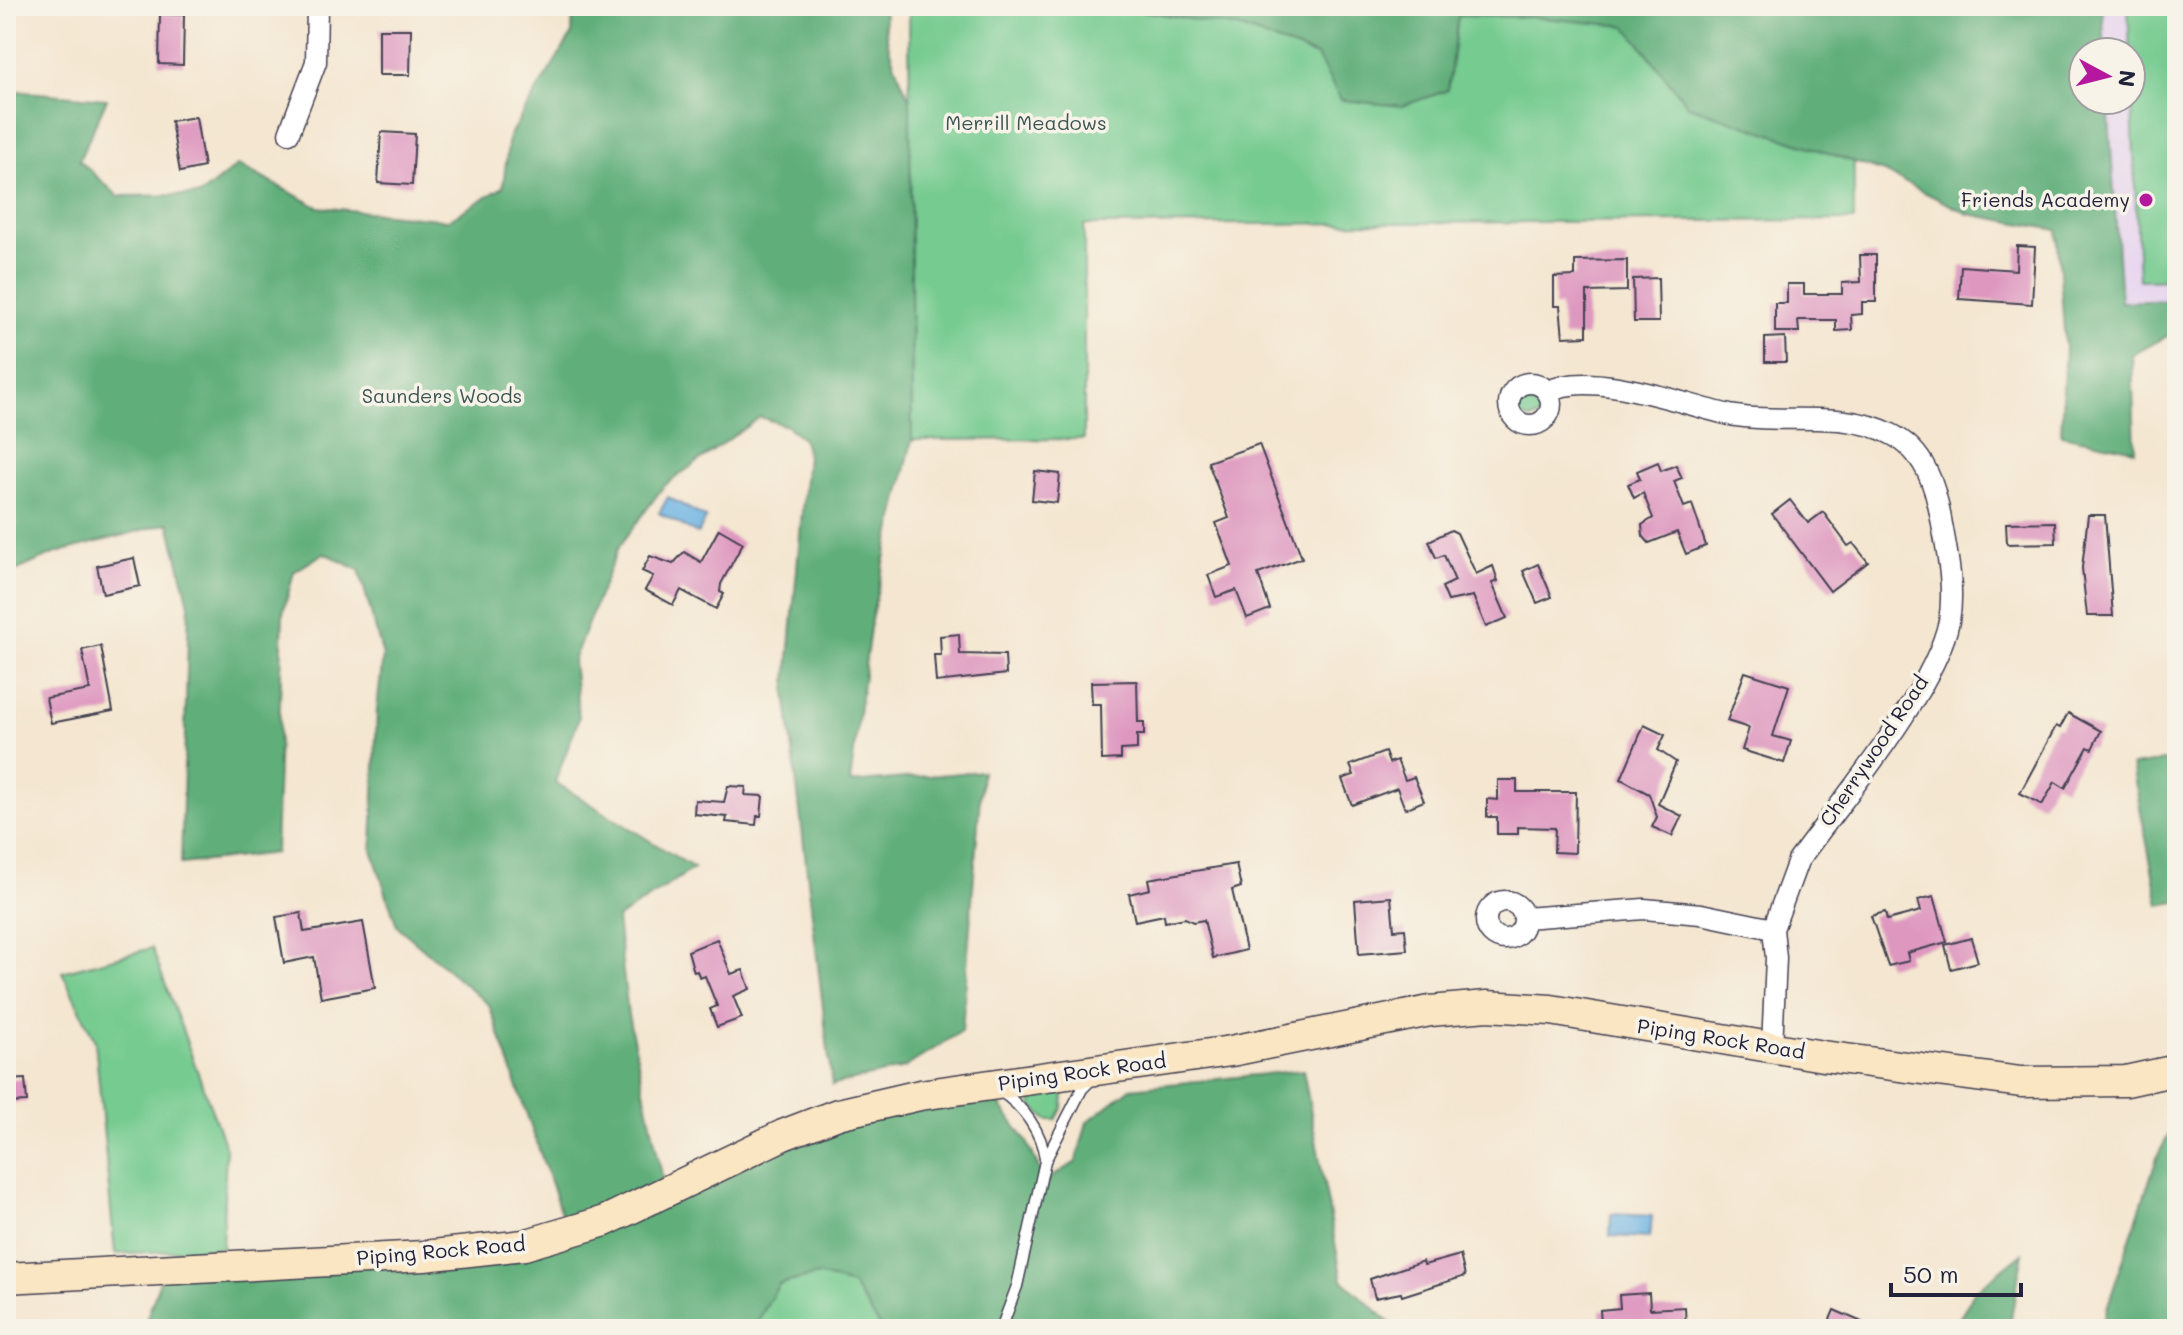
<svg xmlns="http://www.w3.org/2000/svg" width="2183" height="1335" viewBox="0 0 2183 1335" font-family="Mali,sans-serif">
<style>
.built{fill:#e6d3f0}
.green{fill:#76cb90;stroke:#4c7666;stroke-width:2}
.forest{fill:#60af7a;stroke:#41685a;stroke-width:2}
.water{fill:#6cb3e3;stroke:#476a8f;stroke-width:2}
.building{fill:#de98c0}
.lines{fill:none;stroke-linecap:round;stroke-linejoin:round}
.lane-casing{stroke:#423f51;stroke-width:13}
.street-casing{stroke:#423f51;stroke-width:23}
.secondary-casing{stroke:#423f51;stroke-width:33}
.lane{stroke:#fff;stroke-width:10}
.street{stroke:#fff;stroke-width:20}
.secondary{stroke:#fbe6c4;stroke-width:30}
.poi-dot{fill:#b5179e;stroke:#f7f3e8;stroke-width:3}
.labels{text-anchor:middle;stroke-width:7;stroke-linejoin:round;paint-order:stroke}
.park-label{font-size:20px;fill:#3b5554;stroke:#f7f3e8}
.poi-label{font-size:20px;fill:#22223b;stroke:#f7f3e8;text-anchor:end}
.street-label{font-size:20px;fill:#22223b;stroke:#f7f3e8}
</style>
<rect width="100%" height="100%" fill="#f7f3e8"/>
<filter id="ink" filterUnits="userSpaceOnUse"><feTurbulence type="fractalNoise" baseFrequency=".0125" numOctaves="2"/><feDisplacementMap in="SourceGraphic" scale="16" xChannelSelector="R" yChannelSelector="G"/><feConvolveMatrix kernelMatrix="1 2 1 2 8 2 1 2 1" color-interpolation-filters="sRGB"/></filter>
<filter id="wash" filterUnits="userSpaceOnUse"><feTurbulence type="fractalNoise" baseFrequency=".006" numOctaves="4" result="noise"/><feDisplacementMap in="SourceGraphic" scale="32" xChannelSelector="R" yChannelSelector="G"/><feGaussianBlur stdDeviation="1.8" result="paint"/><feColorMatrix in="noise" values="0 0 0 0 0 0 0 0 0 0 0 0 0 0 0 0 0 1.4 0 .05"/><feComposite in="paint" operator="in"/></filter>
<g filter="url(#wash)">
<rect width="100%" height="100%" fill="#f4e6d0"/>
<polygon class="built" points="2102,6 2177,6 2177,300 2121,302 2108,100 2131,100 2131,52 2105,52"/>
<g class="green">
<polygon points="909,6 1853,6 1854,220 1084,225 1084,439 912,440"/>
<polygon points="2128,6 2177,6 2177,279 2139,280"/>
<circle cx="1530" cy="404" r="15"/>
<polygon points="152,948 226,1149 222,1248 115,1254 95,1041 62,972"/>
<polygon points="1059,1089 1064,1096 1063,1107 1056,1120 1047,1120 1033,1107 1030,1096"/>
<polygon points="818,1275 852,1285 882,1329 753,1329 779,1284"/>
</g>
<g class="forest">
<path d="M 573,6 L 885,6 C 882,41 896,68 910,100 L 912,440 L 871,620 L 850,783 L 982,771 L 962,1031 L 904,1068 L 832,1085 L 786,692 L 807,456 L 803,439 L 787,426 L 760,417 L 664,486 L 618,548 L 573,661 L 579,718 L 555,782 L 694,868 L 617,919 L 628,1015 L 663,1180 L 563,1219 L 489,1005 L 397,926 L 372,850 L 377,708 L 383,656 L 359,570 L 324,553 L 294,572 L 283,613 L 275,853 L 181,864 L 189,604 L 169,523 L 56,553 L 6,575 L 6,90 L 107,99 L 79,160 L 118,196 L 200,195 L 238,165 L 318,207 L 448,220 L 503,187 L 509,136 L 572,34 Z"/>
<polygon points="1111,6 2102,6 2105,52 2083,52 2083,100 2108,100 2121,302 2177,300 2177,331 2132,355 2135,450 2061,435 2065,346 2057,230 1968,214 1884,172 1688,106 1626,26 1532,17 1458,16 1448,90 1402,106 1341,100 1317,56 1238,27"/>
<polygon points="2177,759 2177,902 2159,905 2132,766"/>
<polygon points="1303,1070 1342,1280 1397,1329 882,1329 852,1285 818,1275 779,1284 753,1329 143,1329 163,1272 495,1249 744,1155 988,1089 1027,1142 1045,1181 1076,1162 1087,1122 1131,1088"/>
<polygon points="2177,1119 2177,1329 2100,1329 2158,1155"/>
<polygon points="2023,1253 2009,1329 1953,1329 1974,1292"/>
</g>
<g class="water">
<polygon points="668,497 706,518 698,534 659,513"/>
<polygon points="1611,1214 1652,1216 1650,1238 1610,1236"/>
</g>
<g id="blocks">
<g class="building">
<polygon points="160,14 184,15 183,65 159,64"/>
<polygon points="379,29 411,29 410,75 379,75"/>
<polygon points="196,117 204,167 180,172 171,121"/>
<polygon points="381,132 415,134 412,185 378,183"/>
<polygon points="2017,246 2035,247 2032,304 1959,299 1961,266 2016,270"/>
<polygon points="1860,255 1876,255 1876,302 1862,302 1862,314 1851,315 1852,330 1836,331 1836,320 1798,320 1799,332 1775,332 1775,303 1787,303 1787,284 1804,284 1804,294 1842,294 1842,283 1861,282"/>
<polygon points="1627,260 1627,291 1587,292 1587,336 1563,337 1560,306 1554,306 1554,277 1575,276 1575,261"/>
<polygon points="1658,278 1659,322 1634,322 1633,279"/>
<polygon points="1785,337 1786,362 1765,362 1765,338"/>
<polygon points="1259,444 1302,558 1258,574 1270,609 1247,618 1236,590 1216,597 1208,575 1232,566 1216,523 1229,518 1208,462"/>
<polygon points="1658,462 1661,471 1676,465 1682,478 1674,481 1684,507 1692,504 1706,546 1686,554 1677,532 1649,543 1643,536 1642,525 1653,518 1643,493 1634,498 1628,484 1640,479 1637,471"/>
<polygon points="1035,471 1060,474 1057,503 1032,500"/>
<polygon points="1790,500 1808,523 1823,512 1848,546 1853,543 1868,562 1830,591 1772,514"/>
<polygon points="2088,515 2105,515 2113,616 2087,616 2082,568"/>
<polygon points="2055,522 2056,543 2007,544 2006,523"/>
<polygon points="719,529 743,543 721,584 720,592 724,594 716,609 681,590 673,605 645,590 653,576 642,571 650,556 673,564 684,552 701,562"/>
<polygon points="1451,530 1457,533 1476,574 1493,566 1498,581 1492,583 1507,618 1486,627 1473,596 1448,601 1442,587 1455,581 1444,555 1436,558 1429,541"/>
<polygon points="134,558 140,586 103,594 97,566"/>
<polygon points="1538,564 1552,597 1537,603 1523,571"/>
<polygon points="959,634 960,654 1005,655 1006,674 936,682 934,655 941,655 940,636"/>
<polygon points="101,646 113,711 51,723 46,698 90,690 82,650"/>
<polygon points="1745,672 1789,686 1773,736 1791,741 1784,763 1742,750 1749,728 1727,721"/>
<polygon points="1137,681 1138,722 1144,722 1144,735 1137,735 1137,749 1121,750 1121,759 1102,760 1101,704 1092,704 1091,682"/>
<polygon points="2068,713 2101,731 2092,749 2088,747 2065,788 2055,782 2042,805 2020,793 2056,726 2060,728"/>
<polygon points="1644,725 1665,735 1658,750 1676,762 1658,804 1682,816 1672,836 1652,827 1657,817 1649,794 1621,779"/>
<polygon points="1385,752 1389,763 1397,760 1405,780 1414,777 1424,801 1405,809 1397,788 1352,805 1342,779 1354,775 1350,765"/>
<polygon points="1498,780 1517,780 1517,792 1576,792 1575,853 1554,852 1555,828 1518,827 1518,834 1497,834 1497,817 1487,817 1487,799 1498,800"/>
<polygon points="728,786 746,787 745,795 763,796 761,816 757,816 756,825 726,822 727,817 694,814 695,800 724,802"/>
<polygon points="1236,864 1241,887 1232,890 1246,950 1213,958 1204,920 1193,922 1185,918 1165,922 1164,915 1135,921 1129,894 1150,889 1148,879"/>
<polygon points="1934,896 1947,942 1907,953 1909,961 1888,966 1871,916 1885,912 1887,920 1921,911 1918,900"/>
<polygon points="1391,897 1394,930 1405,929 1407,950 1359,954 1355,900"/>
<polygon points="301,913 304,932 363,922 375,988 321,998 314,957 284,963 276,917"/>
<polygon points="1971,938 1978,962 1951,969 1945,945"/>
<polygon points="717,939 731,974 743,970 750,989 733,996 742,1018 717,1027 710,1009 717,1006 705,976 700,978 697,971 694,972 688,951"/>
<polygon points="25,1079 27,1102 6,1103 6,1080"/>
<polygon points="1460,1255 1465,1276 1402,1296 1401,1293 1375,1298 1370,1279 1423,1261 1424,1265"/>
<polygon points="1649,1293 1650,1309 1685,1307 1686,1329 1622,1329 1622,1322 1601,1324 1600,1310 1620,1308 1619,1295"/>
<polygon points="1834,1310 1878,1329 1826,1329"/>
</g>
</g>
</g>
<g filter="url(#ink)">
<use href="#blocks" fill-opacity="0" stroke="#423f51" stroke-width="2"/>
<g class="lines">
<g class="lane-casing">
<g id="lane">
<path d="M 1000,1091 C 1023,1106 1042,1132 1045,1159"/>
<polyline points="1001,1329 1017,1286 1045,1161 1082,1089 1093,1078"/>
</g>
</g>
<g class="street-casing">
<g id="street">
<polyline points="289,133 316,62 317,6"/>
<circle cx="1530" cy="404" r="21"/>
<path d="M 1547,392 C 1590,368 1684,405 1730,415 C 1782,425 1842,409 1891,434 C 1925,451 1935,485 1941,519 C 1947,552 1955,588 1949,621 C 1935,690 1841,801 1798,861 L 1773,929 L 1776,958 L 1772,1047"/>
<circle cx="1505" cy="920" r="19"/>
<polyline points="1524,918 1644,909 1701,914 1773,929"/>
</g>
</g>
<g class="secondary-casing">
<polyline id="secondary" points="6,1278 424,1256 524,1245 605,1221 783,1135 838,1114 920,1095 1231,1051 1430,1011 1487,1006 1551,1010 1823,1056 2021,1082 2126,1081 2177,1070"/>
</g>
<use href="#lane" class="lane"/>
<use href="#street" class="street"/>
<use href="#secondary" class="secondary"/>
</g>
</g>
<circle class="poi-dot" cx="2146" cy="200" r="8"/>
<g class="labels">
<g class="park-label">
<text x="1026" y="130">Merrill Meadows</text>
<text x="442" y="403">Saunders Woods</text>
</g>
<g class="poi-label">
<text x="2130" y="207">Friends Academy</text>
</g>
<g class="street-label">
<text transform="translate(1874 751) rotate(-56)" y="7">Cherrywood Road</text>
<text transform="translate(1721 1039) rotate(9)" y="7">Piping Rock Road</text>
<text transform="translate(1082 1072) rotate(-8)" y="7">Piping Rock Road</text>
<text transform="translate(441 1251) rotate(-5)" y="7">Piping Rock Road</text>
</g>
</g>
<rect width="2183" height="1335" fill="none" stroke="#f7f3e8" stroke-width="32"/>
<g transform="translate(2107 76) rotate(97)"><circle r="38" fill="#f7f3e8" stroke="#a29fa3" stroke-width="2"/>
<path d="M0-6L14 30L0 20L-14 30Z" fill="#b5179e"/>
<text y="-12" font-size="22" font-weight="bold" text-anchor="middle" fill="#22223b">N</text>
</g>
<path d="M1891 1283v12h130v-12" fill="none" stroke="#22223b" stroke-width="4"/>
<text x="1903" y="1283" font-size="24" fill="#22223b" stroke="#f7f3e8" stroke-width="6" paint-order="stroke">50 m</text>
</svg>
